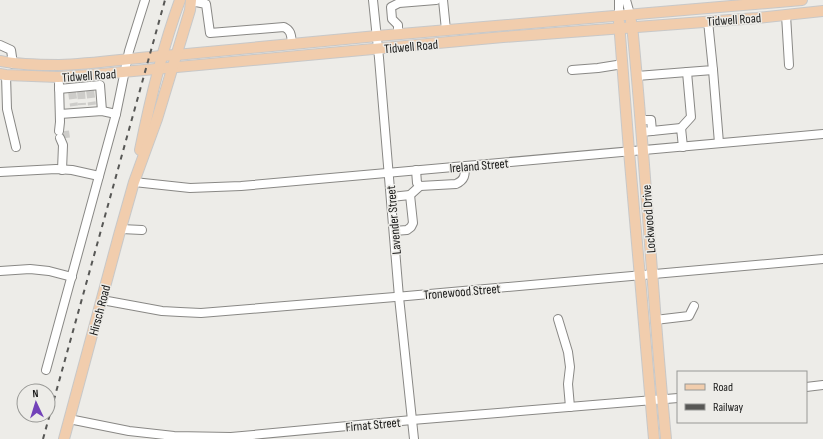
<svg xmlns="http://www.w3.org/2000/svg" width="823" height="439" font-family="'Sofia Sans Condensed',sans-serif">
<style>
.lines{fill:none;stroke-linecap:round;stroke-linejoin:round}
.minor-tunnel{stroke:#cdccc9;stroke-width:8;stroke-dasharray:8 4;stroke-linecap:butt}
.minor-casing{stroke:#898885;stroke-width:10}
.major-casing{stroke:#c8c8c8;stroke-width:12}
.minor{stroke:#fff;stroke-width:8}
.major{stroke:#f1cdad;stroke-width:10}
.rail{stroke:#575755;stroke-width:2;stroke-dasharray:5 5;stroke-linecap:butt}
.labels{text-anchor:middle;stroke-width:3;stroke-linejoin:round;paint-order:stroke}
.street-label{font-size:13px;fill:#191918;stroke:#edece8}
</style>
<rect width="100%" height="100%" fill="#edece8"/>
<g class="lines">
<g class="minor-tunnel">
<polyline points="90,90 92,105"/>
<polyline points="72,91 74,106"/>
<polyline points="81,91 82,105"/>
<polyline points="65,131 66,138"/>
</g>
<defs>
<g id="minor">
<polyline points="373,0 379,58 399,297 414,439"/>
<polyline points="443,0 446,30"/>
<polyline points="626,0 630,14"/>
<path d="M191,1L206,4L210,33L284,27C292,31 291,36 292,44"/>
<polyline points="619,15 619,0"/>
<polyline points="786,15 789,65"/>
<polyline points="398,34 398,25 392,19 391,7 399,3 436,0"/>
<polyline points="0,45 11,50 13,64"/>
<polyline points="572,70 598,68 623,64"/>
<polyline points="713,70 719,143"/>
<polyline points="6,75 7,109 16,147"/>
<polyline points="637,76 687,72"/>
<polyline points="59,84 60,122 59,131"/>
<polyline points="59,89 100,85 102,111"/>
<polyline points="60,114 102,111 116,114"/>
<polyline points="640,120 651,120 652,131 641,132"/>
<polyline points="681,128 691,117 687,72 713,70 708,21"/>
<polyline points="652,131 681,128 683,147"/>
<polyline points="60,138 63,145 62,170"/>
<path d="M416,170L417,183L420,186L456,184C465,180 465,175 465,166"/>
<polyline points="0,172 56,169 72,170 99,176"/>
<polyline points="134,182 190,188 241,186 823,134"/>
<polyline points="391,197 410,195 420,186"/>
<polyline points="121,229 142,230"/>
<polyline points="394,231 407,230 411,227 413,223 410,195"/>
<polyline points="0,271 30,269 49,271 72,277"/>
<polyline points="102,300 162,311 180,312 201,313 407,296 823,259"/>
<polyline points="558,319 568,352 570,367 568,384 570,407"/>
<polyline points="655,320 689,316 694,306"/>
<polyline points="46,370 116,114 129,51 145,0"/>
<polyline points="806,387 823,385"/>
<polyline points="69,419 129,431 174,436 231,437 412,420 678,398"/>
</g>
<g id="major">
<path d="M631,21L633,35C646,170 653,305 666,439"/>
<polyline points="619,22 629,151 654,439"/>
<path d="M0,61C20,65 39,65 59,65C98,64 137,57 176,55L377,36L802,0"/>
<polyline points="0,74 6,75 58,77 90,75 503,37 757,18 823,11"/>
<path d="M140,150C150,100 162,49 180,0"/>
<polyline points="64,439 119,235 134,182 157,119 190,10 191,0"/>
</g>
</defs>
<use href="#minor" class="minor-casing"/>
<use href="#major" class="major-casing"/>
<use href="#minor" class="minor"/>
<use href="#major" class="major"/>
<polyline class="rail" points="43,439 165,0"/>
</g>
<g class="labels">
<g class="street-label">
<text transform="translate(734 19) rotate(-4)" y="5">Tidwell Road</text>
<text transform="translate(411 46) rotate(-5)" y="5">Tidwell Road</text>
<text transform="translate(89 75) rotate(-4)" y="5">Tidwell Road</text>
<text transform="translate(479 165) rotate(-5)" y="5">Ireland Street</text>
<text transform="translate(648 219) rotate(-94)" y="5">Lockwood Drive</text>
<text transform="translate(393 220) rotate(-95)" y="5">Lavender Street</text>
<text transform="translate(462 291) rotate(-5)" y="5">Tronewood Street</text>
<text transform="translate(99 310) rotate(-75)" y="5">Hirsch Road</text>
<text transform="translate(373 424) rotate(-5)" y="5">Firnat Street</text>
</g>
</g>
<rect x="677" y="371" width="130" height="52" fill="#edece8" stroke="#989895"/>
<rect x="685" y="384" width="20" height="6" fill="#f1cdad" stroke="#989895"/>
<text x="713" y="391" font-size="12" fill="#191918">Road</text>
<rect x="685" y="404" width="20" height="6" fill="#575755" stroke="#989895"/>
<text x="713" y="411" font-size="12" fill="#191918">Railway</text>
<g transform="translate(36 403) rotate(356)"><circle r="19" fill="#edece8" stroke="#989895"/>
<path d="M0-3L7 15L0 10L-7 15Z" fill="#7342b9"/>
<text y="-6" font-size="11" font-weight="bold" text-anchor="middle" fill="#191918">N</text>
</g>
</svg>
